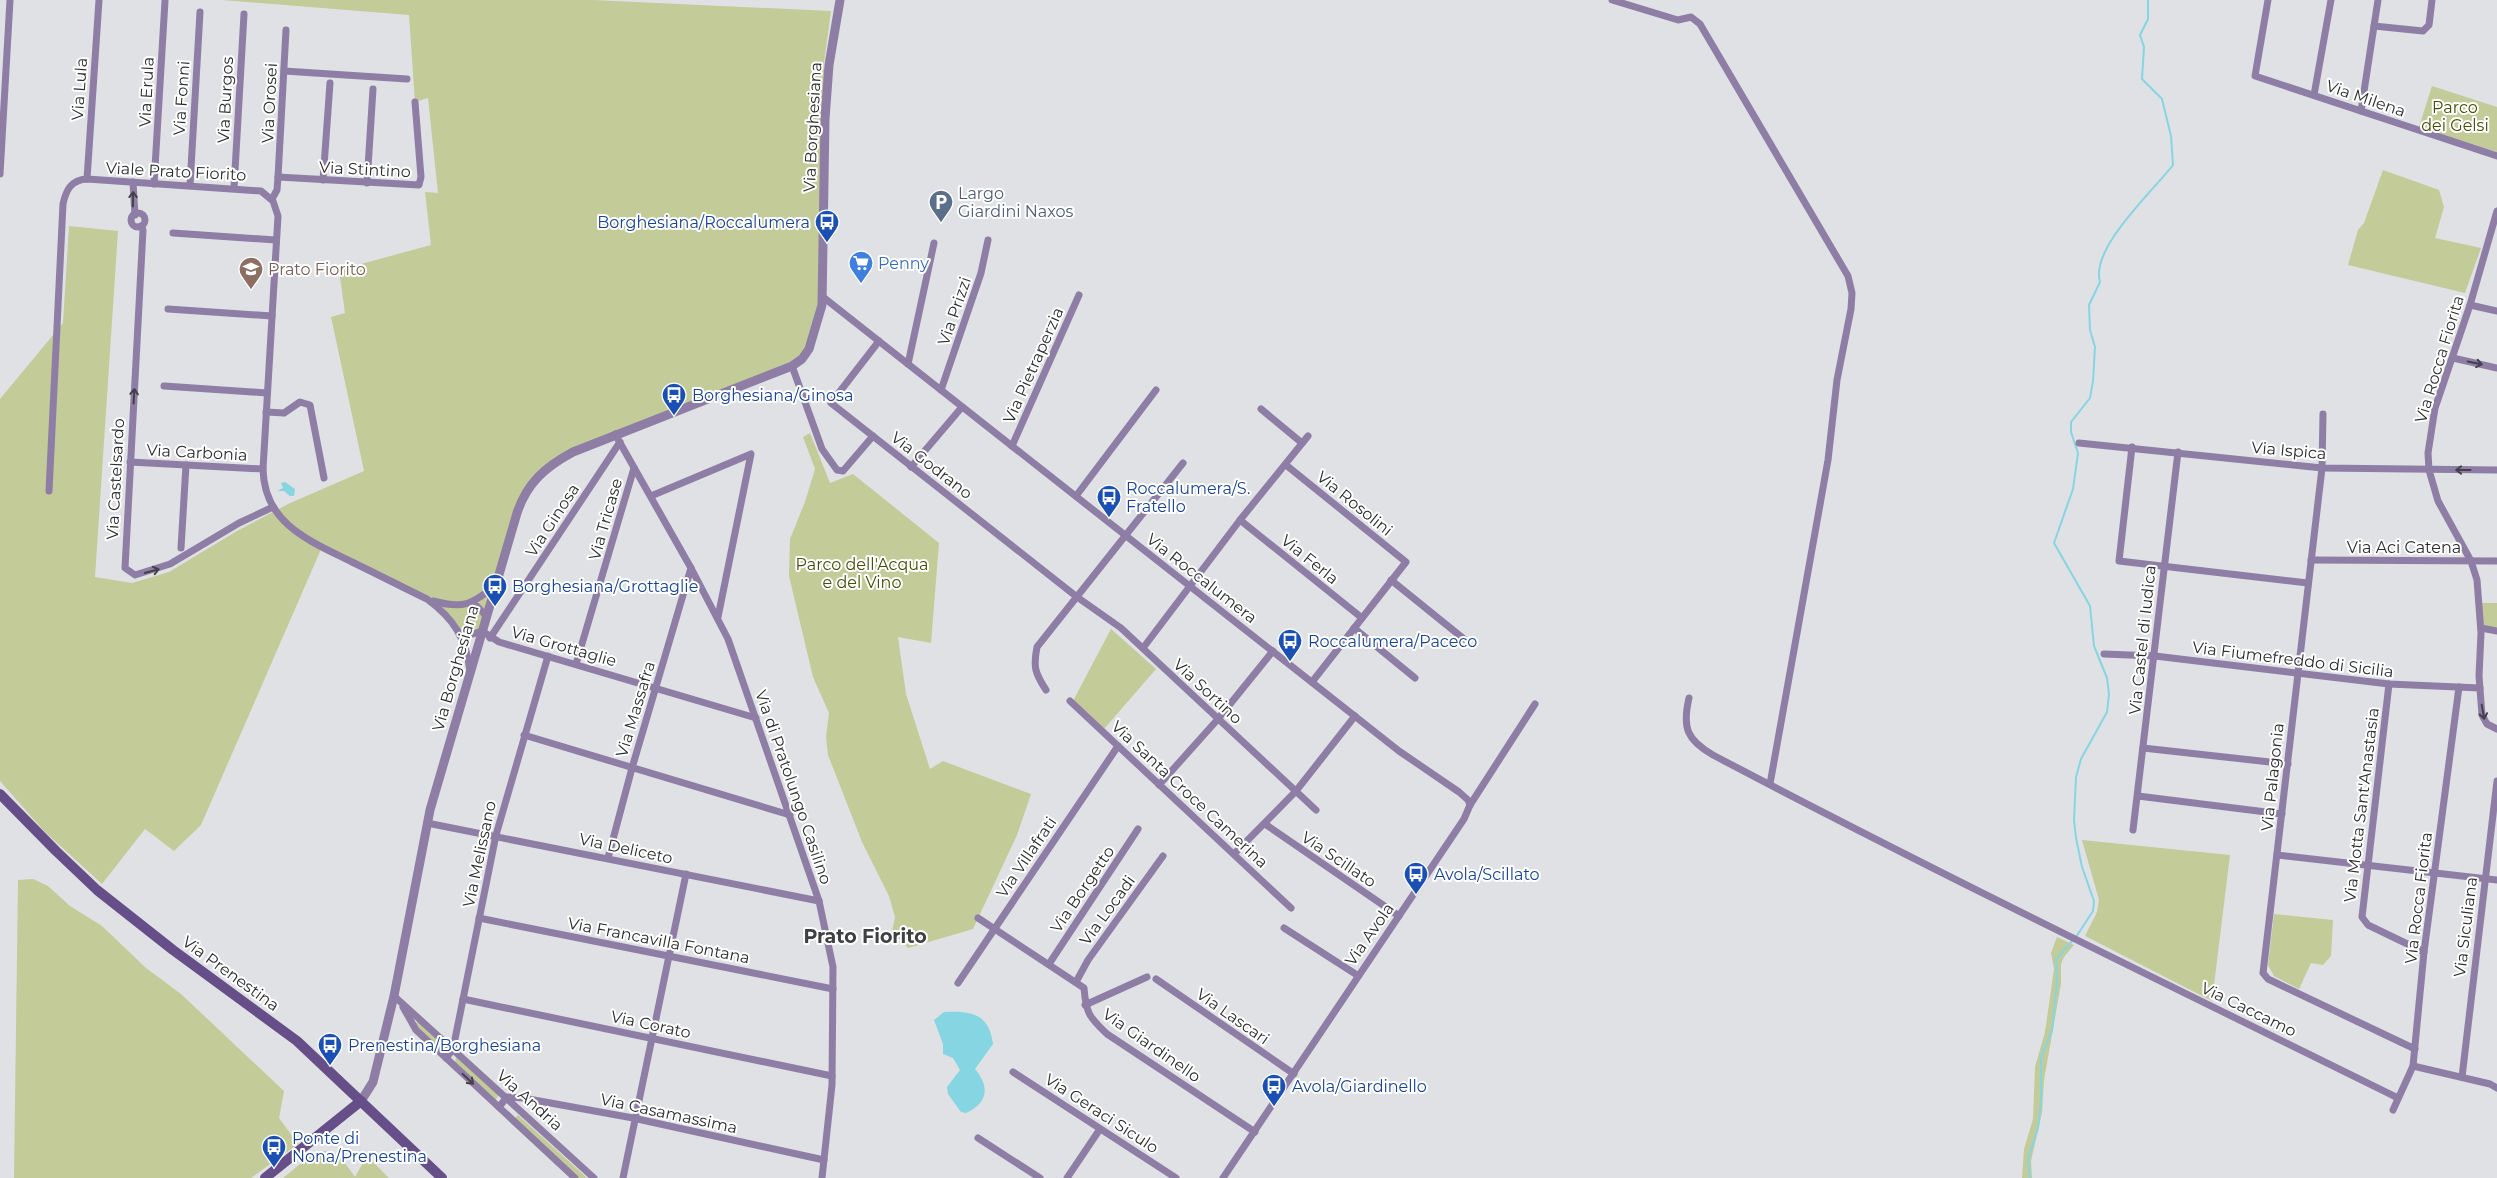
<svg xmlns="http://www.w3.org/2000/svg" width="2497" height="1178" font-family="Montserrat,sans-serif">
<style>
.green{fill:#c3cb99}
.water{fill:#86d5e3}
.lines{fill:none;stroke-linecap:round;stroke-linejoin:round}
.stream{stroke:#86d5e3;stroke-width:2}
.minor{stroke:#8e7ea6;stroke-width:7}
.tertiary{stroke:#8e7ea6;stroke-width:9}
.secondary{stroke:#664e88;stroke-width:10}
.oneway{stroke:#44404b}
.labels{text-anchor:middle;stroke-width:4;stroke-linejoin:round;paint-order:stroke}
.street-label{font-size:16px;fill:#2b2c2d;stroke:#fff}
.park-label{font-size:16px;fill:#474e07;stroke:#fff}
.service-label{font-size:16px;fill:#4e5e75;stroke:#fff;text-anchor:start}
.transit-label{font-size:16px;fill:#164399;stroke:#fff;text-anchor:start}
.shop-label{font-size:16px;fill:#366cbe;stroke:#fff;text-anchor:start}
.education-label{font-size:16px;fill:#785e54;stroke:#fff;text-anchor:start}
.quarter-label{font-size:19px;font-weight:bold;fill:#3e4042;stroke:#fff}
</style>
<rect width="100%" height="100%" fill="#dfe1e4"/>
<g class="green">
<polygon points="222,0 593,0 831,11 824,63 823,299 804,356 578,450 526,491 482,631 459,630 427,599 322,547 201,825 174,851 145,829 102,884 44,831 0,781 0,399 63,323 69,226 118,231 95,577 132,583 169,572 237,531 288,504 364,471 331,317 345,313 339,270 431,245 425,192 438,193 428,98 415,102 409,15"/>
<polygon points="2432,86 2497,107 2497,152 2419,127"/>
<polygon points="2383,170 2439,190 2444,207 2435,238 2481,248 2465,293 2348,265 2358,230 2364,223"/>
<polygon points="810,433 830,483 853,474 939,543 931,643 898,637 906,694 930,769 943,761 1031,794 1017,835 973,929 908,948 892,932 895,917 889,896 862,842 828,755 826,737 829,713 813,677 789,576 790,539 805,502 815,469 803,437"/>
<polygon points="2481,603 2497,603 2497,630 2482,627"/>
<polygon points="1111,629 1156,669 1104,729 1073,701"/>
<polygon points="2082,840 2230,855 2212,1001 2085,936 2097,912 2099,900"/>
<polygon points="33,879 48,886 70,906 102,926 146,968 181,994 284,1091 279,1118 298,1144 251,1178 14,1178 18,880"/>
<polygon points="2274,914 2333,920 2331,956 2323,965 2311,963 2299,989 2274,976 2268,965"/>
<polygon points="2057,937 2074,945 2064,957 2061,964 2061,984 2044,1080 2042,1113 2031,1161 2032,1178 2022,1178 2024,1149 2033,1119 2035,1067 2045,1032 2054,969 2051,953"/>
<polygon points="418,1021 447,1048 443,1052 414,1025"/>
<polygon points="456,1057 499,1095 495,1100 455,1064"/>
<polygon points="518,1115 587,1178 579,1178 514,1119"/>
<path d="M324,1151C340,1154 346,1164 355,1177L367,1156L389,1178H283L310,1156Z"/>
</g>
<g class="water">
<polygon points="285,482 295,489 294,496 290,496 284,491 277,491 283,488 281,483"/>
<path d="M944,1012C971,1011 989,1013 993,1044L975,1069C990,1087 988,1103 966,1113L961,1112L948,1094L947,1087L960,1070L953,1058L943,1054V1044L934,1020Z"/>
</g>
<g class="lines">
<g class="stream">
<path d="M2076,937L2093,911L2094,901L2082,867L2076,838L2074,820L2076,777L2081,759L2107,712L2109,694L2107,678L2094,646L2090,606L2054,543L2073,489L2078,453L2071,432V422L2090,398L2093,381L2095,347L2090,330L2089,305L2100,282C2090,248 2153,191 2173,165L2171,136L2162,99L2142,79L2144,47L2140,35L2148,19V0"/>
<polyline points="2030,1178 2028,1159 2038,1128 2041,1101 2041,1057 2052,1031 2057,982 2056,960 2073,940"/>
</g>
<g class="minor">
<polyline points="1612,0 1678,20 1691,17 1700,24 1848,276 1852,293 1851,309 1837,380 1828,460 1770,784"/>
<polyline points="2268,0 2255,76 2497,156"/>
<polyline points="2374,26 2423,31 2429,25 2432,0"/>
<polyline points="284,71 407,79"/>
<polyline points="2314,95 2331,0"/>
<polyline points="2361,111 2378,0"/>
<polyline points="0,174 10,0"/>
<polyline points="278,177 286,30"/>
<polyline points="87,179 99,0"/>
<polyline points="323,180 330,83"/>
<polyline points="133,182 135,215"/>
<polyline points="367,183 373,89"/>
<polyline points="154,184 165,1"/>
<polyline points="190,185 200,12"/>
<polyline points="234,188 244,14"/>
<polyline points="272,199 277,190 278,177 419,185 421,177 415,102"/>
<polyline points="2497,211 2470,305 2435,408 2428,453 2429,470 2438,501 2471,561 2477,580 2481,633 2479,676 2482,715 2487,724 2497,729"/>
<circle cx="138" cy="220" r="7"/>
<polyline points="141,226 143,230 125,568 135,575 170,564 239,523 273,507"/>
<polyline points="173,233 276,240"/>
<polyline points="823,297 1399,751 1459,792 1468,800 1470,805"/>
<polyline points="2470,305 2497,311"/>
<polyline points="168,309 272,316"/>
<polyline points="879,341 831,403 1077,597 1121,628 1316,810"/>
<polyline points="2453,358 2497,368"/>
<polyline points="908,364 934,243"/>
<polyline points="792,366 822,449 837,470 843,471 873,436"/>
<polyline points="164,386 267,393"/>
<polyline points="941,390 981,273 988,240"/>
<polyline points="1261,409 1302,443"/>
<polyline points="266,412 284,413 300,402 310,405 324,478"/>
<polyline points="2323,414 2322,468 2263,973 2268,979 2415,1049"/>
<polyline points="615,434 691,568 728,639 819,901 833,967 832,1085 822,1178"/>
<polyline points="2079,443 2322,468 2497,470"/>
<polyline points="1012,446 1079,295"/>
<polyline points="2132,447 2119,561 2308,583"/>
<polyline points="130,462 263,469"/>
<polyline points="1286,465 1406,562 1312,682"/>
<polyline points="911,467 962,407"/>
<path d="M49,491L63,204C66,190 71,180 87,179L261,191L273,201L278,216L263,469C264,524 310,541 352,562C377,574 402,587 427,599C454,619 466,638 470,671"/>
<polyline points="651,496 751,454 718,617"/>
<polyline points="1076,496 1156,390"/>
<polyline points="1240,520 1362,618"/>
<polyline points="181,548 186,465"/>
<polyline points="2311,560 2497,561"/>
<polyline points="1391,580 1464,639"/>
<path d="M433,601C463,609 471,605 495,586"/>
<polyline points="470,604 477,606 486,616"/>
<polyline points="1354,628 1415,678"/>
<polyline points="2481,628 2497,631"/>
<polyline points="460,633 473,634 482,631 499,642 756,718"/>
<polyline points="490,638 620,442"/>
<polyline points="1143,648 1240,520 1308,436"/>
<polyline points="2104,654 2155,656 2389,684 2480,688"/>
<polyline points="576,664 634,468"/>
<polyline points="2389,684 2362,917 2368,925 2424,952"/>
<path d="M1046,690C1035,673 1033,667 1037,647L1183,463"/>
<path d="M1689,698C1682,728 1687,740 1713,755C1939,874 2169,985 2398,1098"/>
<polyline points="1070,701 1291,908"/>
<polyline points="524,735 790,815"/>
<polyline points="2143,748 2288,764"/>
<polyline points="1159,785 1218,719 1273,651"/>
<polyline points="2138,796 2282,814"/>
<polyline points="427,823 819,901"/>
<polyline points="1265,824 1399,916"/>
<polyline points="2133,830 2178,452"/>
<polyline points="1234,854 1296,791 1355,716"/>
<polyline points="2277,855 2497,880"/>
<polyline points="608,858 632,768 691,568"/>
<polyline points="479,918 833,989"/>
<path d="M978,918L1084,988C1086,1013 1089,1017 1107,1034L1255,1132"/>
<polyline points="1284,928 1357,975"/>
<polyline points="1049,964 1138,829"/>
<polyline points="1156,979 1294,1074"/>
<polyline points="1076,982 1088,960 1163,856"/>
<polyline points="958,983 1118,746"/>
<polyline points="394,996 594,1178"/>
<polyline points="463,999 832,1076"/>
<polyline points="1085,1005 1147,977"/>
<polyline points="403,1007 416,1030 575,1178"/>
<polyline points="446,1058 453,1049 496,835 548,656"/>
<polyline points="2413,1066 2490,1084 2497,1088"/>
<polyline points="1013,1072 1176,1178"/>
<polyline points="2462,1077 2497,781"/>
<polyline points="499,1107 507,1097 523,1098 633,1118 824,1160"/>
<polyline points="2393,1110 2413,1066 2424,952 2459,687"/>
<polyline points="978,1138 1040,1178"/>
<polyline points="623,1178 686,874"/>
<polyline points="1067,1178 1100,1129"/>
<polyline points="1223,1178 1464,819 1470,805 1535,704"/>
</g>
<path class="tertiary" d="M361,1101L373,1082L394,996L430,810L517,513C527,483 545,467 573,452L792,366L802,359L809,349L822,305L825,119L829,65L840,0"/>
<g class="secondary">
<polyline points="0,794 56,851 97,890 173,950 297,1041 442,1178"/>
<polyline points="265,1178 361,1101"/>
</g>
</g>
<defs><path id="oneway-shaft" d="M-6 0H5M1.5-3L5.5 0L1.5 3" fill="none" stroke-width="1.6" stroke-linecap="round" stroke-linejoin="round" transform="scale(1.25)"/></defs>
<g class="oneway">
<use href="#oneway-shaft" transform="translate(133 199) rotate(-89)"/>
<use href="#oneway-shaft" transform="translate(2475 363) rotate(12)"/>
<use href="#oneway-shaft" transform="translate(134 396) rotate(-87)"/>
<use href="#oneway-shaft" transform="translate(2463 470) rotate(-180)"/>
<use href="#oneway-shaft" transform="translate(152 571) rotate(-15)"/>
<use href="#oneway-shaft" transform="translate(2483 712) rotate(80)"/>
<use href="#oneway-shaft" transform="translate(468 1079) rotate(43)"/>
</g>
<defs>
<symbol id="parking-pin" viewBox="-11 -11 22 30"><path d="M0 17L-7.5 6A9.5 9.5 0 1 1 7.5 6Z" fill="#5c6f8a" stroke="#fff"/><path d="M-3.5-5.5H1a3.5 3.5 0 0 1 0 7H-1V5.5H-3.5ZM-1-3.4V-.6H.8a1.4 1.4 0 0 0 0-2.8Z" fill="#fff"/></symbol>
<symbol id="bus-pin" viewBox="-11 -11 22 30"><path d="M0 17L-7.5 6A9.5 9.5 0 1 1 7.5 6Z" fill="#1a4fb4" stroke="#fff"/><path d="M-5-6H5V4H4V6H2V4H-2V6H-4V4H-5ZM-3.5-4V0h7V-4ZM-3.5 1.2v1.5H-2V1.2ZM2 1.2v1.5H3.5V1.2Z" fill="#fff"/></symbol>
<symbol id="supermarket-pin" viewBox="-11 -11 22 30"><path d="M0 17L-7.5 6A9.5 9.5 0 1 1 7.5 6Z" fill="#3f7fe0" stroke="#fff"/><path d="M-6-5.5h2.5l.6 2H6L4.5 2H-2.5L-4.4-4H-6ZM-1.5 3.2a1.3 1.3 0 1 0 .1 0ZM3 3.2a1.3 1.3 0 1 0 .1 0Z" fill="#fff"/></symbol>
<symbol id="school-pin" viewBox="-11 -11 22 30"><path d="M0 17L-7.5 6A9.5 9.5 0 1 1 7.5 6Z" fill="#8d6e63" stroke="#fff"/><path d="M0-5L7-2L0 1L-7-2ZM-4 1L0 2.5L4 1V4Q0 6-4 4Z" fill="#fff"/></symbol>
</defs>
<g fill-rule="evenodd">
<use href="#parking-pin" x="927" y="188" width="28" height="38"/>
<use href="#bus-pin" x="813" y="208" width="28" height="38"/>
<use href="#supermarket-pin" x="847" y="249" width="28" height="38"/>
<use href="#school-pin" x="237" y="255" width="28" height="38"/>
<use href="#bus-pin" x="660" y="381" width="28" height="38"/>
<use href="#bus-pin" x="1095" y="483" width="28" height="38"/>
<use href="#bus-pin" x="481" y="572" width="28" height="38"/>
<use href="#bus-pin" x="1276" y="627" width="28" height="38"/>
<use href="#bus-pin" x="1402" y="860" width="28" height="38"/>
<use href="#bus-pin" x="316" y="1031" width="28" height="38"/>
<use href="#bus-pin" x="1260" y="1072" width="28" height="38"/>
<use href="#bus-pin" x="260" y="1133" width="28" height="38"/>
</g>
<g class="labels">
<g class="street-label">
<text transform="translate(79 89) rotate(-86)" y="6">Via Lula</text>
<text transform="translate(146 92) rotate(-87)" y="6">Via Erula</text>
<text transform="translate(181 98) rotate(-86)" y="6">Via Fonni</text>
<text transform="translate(2366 98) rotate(19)" y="6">Via Milena</text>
<text transform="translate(225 100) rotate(-87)" y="6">Via Burgos</text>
<text transform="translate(269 103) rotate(-87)" y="6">Via Orosei</text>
<text transform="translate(812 127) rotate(-87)" y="6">Via Borghesiana</text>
<text transform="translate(365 169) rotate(3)" y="6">Via Stintino</text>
<text transform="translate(176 171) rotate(3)" y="6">Viale Prato Fiorito</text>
<text transform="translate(954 311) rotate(-71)" y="6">Via Prizzi</text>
<text transform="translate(2439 359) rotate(-73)" y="6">Via Rocca Fiorita</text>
<text transform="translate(1033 365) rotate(-66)" y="6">Via Pietraperzia</text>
<text transform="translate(2289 450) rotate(5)" y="6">Via Ispica</text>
<text transform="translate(197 452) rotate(3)" y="6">Via Carbonia</text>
<text transform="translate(932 465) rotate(38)" y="6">Via Godrano</text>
<text transform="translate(115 479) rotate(-87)" y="6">Via Castelsardo</text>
<text transform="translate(1355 503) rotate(39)" y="6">Via Rosolini</text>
<text transform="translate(605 519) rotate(-74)" y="6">Via Tricase</text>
<text transform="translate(552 520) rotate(-57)" y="6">Via Ginosa</text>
<text x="2404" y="553">Via Aci Catena</text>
<text transform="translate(1310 559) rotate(39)" y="6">Via Ferla</text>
<text transform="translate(1202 578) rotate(38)" y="6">Via Roccalumera</text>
<text transform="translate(2142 640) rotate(-84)" y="6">Via Castel di Iudica</text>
<text transform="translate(564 646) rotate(16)" y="6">Via Grottaglie</text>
<text transform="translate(2293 659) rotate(7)" y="6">Via Fiumefreddo di Sicilia</text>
<text transform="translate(455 668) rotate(-74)" y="6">Via Borghesiana</text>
<text transform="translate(1208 691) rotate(43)" y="6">Via Sortino</text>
<text transform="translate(635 709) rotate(-73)" y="6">Via Massafra</text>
<text transform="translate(2272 777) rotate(-84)" y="6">Via Palagonia</text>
<text transform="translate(794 787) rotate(71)" y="6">Via di Pratolungo Casilino</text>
<text transform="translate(1190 794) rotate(43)" y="6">Via Santa Croce Camerina</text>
<text transform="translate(2361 805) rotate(-83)" y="6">Via Motta Sant'Anastasia</text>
<text transform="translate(626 848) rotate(12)" y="6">Via Deliceto</text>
<text transform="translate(479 854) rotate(-78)" y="6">Via Melissano</text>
<text transform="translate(1026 857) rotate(-56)" y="6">Via Villafrati</text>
<text transform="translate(1339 859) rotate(34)" y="6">Via Scillato</text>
<text transform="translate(1082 889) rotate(-56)" y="6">Via Borgetto</text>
<text transform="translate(2418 898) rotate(-83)" y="6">Via Rocca Fiorita</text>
<text transform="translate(1107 910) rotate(-54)" y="6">Via Locadi</text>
<text transform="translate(2465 927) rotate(-83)" y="6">Via Siculiana</text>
<text transform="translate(1369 934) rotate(-55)" y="6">Via Avola</text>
<text transform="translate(659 940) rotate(11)" y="6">Via Francavilla Fontana</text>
<text transform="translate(231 973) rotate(36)" y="6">Via Prenestina</text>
<text transform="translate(2249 1009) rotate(26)" y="6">Via Caccamo</text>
<text transform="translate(1233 1016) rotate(35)" y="6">Via Lascari</text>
<text transform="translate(651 1024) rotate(12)" y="6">Via Corato</text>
<text transform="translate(1152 1045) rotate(35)" y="6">Via Giardinello</text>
<text transform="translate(530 1100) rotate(42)" y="6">Via Andria</text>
<text transform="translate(669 1113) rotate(12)" y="6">Via Casamassima</text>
<text transform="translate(1102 1113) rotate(33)" y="6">Via Geraci Siculo</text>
</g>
<g class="park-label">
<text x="2455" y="113">Parco<tspan x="2455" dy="18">dei Gelsi</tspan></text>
<text x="862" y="570">Parco dell'Acqua<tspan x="862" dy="18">e del Vino</tspan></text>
</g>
<g class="service-label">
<text x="958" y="199">Largo<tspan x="958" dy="18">Giardini Naxos</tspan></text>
</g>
<g class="transit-label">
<text x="810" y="228" text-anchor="end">Borghesiana/Roccalumera</text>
<text x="692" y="401">Borghesiana/Ginosa</text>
<text x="1126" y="494">Roccalumera/S.<tspan x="1126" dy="18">Fratello</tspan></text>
<text x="512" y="592">Borghesiana/Grottaglie</text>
<text x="1308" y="647">Roccalumera/Paceco</text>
<text x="1434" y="880">Avola/Scillato</text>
<text x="348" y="1051">Prenestina/Borghesiana</text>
<text x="1292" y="1092">Avola/Giardinello</text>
<text x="292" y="1144">Ponte di<tspan x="292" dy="18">Nona/Prenestina</tspan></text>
</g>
<g class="shop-label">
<text x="878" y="269">Penny</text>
</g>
<g class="education-label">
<text x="268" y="275">Prato Fiorito</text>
</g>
<g class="quarter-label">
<text x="865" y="943">Prato Fiorito</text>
</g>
</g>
</svg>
